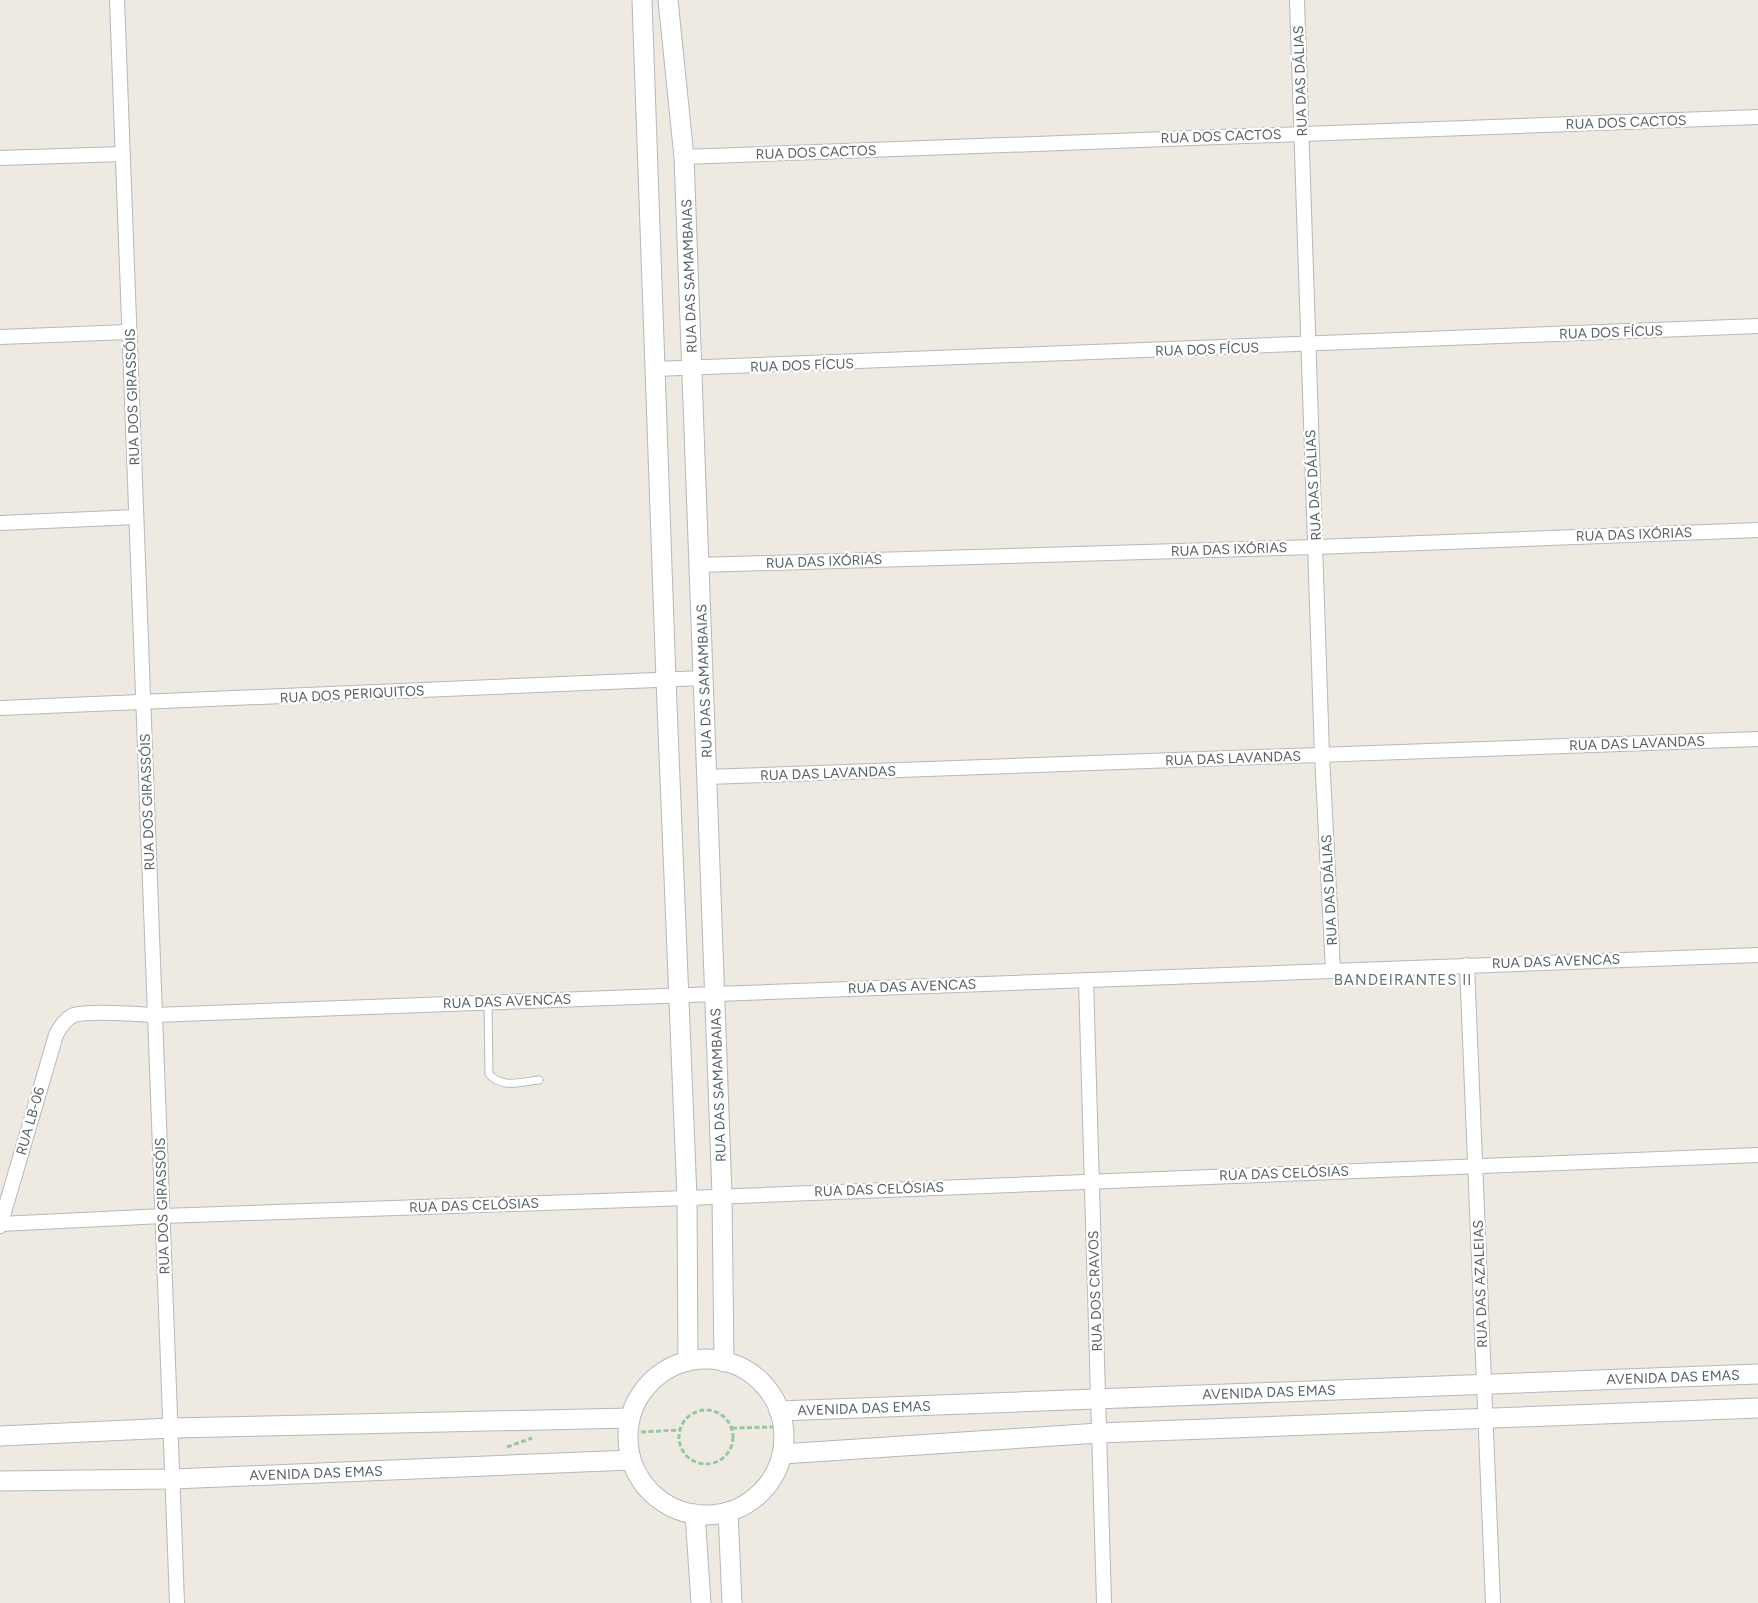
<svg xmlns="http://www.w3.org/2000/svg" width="1758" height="1603" font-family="Figtree,sans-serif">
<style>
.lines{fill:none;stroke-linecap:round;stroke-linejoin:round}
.lane-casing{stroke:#b5b8bd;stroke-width:9}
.street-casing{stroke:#b5b8bd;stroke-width:16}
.secondary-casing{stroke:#b4b8bd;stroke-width:21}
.path{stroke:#96c7a2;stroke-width:3;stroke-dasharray:5 2.5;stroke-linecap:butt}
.lane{stroke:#fff;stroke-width:7}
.street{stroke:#fff;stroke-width:14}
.secondary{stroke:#fff;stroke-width:19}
.labels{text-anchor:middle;stroke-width:4.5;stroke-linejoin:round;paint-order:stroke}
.street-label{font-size:14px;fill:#5a5f63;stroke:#fff}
.neighbourhood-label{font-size:15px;letter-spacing:1px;fill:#6b7175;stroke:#fff}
</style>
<rect width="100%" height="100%" fill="#eeeae2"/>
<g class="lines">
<defs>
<path id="lane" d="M488,1002L489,1074C503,1089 520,1082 539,1080"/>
<g id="street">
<polyline points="117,0 177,1603"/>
<polyline points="1297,0 1322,755 1333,970"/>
<polyline points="684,157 1758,117"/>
<polyline points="0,158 123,154"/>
<polyline points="0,337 129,332"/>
<polyline points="655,369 1758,326"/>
<polyline points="0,523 136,517"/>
<polyline points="699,565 1316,547 1758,530"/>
<polyline points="0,708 703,678"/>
<polyline points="707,777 1758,739"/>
<polyline points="1467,965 1493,1603"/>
<polyline points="1086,980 1104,1603"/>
<polyline points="0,1224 163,1216 687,1198 1758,1155"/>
<path d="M0,1226L56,1035C60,1027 65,1019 74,1015C90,1010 136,1014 154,1015L1758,955"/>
</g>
<g id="secondary">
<polyline points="642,0 666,680 687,1198 688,1361"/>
<polyline points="668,0 684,157 722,1195 724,1362"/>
<circle cx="706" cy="1437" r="78"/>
<polyline points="779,1411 1758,1374"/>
<polyline points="0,1436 171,1428 630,1418"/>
<polyline points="782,1454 1099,1433 1758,1408"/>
<polyline points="0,1481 173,1479 631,1460"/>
<polyline points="728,1512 732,1603"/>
<polyline points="695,1514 701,1603"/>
</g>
</defs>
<use href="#lane" class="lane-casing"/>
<use href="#street" class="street-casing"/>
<use href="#secondary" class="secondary-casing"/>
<g class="path">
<circle cx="706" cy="1437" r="27"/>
<polyline points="732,1428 774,1427"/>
<polyline points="641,1432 680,1430"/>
<polyline points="507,1447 532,1438"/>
</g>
<use href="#lane" class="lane"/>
<use href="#street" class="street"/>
<use href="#secondary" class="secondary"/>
</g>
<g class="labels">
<g class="street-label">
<text transform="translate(1300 81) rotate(-92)" y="5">RUA DAS DÁLIAS</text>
<text transform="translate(1626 122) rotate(-2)" y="5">RUA DOS CACTOS</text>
<text transform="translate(1221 136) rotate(-2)" y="5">RUA DOS CACTOS</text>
<text transform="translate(816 152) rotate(-2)" y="5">RUA DOS CACTOS</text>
<text transform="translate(689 276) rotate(-92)" y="5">RUA DAS SAMAMBAIAS</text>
<text transform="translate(1611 332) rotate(-2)" y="5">RUA DOS FÍCUS</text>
<text transform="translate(1207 349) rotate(-2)" y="5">RUA DOS FÍCUS</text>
<text transform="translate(802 365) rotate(-2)" y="5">RUA DOS FÍCUS</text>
<text transform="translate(132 397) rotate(-92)" y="5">RUA DOS GIRASSÓIS</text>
<text transform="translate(1313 485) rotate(-93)" y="5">RUA DAS DÁLIAS</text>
<text transform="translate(1634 534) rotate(-2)" y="5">RUA DAS IXÓRIAS</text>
<text transform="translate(1229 549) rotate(-2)" y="5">RUA DAS IXÓRIAS</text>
<text transform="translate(824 561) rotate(-2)" y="5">RUA DAS IXÓRIAS</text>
<text transform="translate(704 681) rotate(-92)" y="5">RUA DAS SAMAMBAIAS</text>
<text transform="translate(352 694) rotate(-3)" y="5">RUA DOS PERIQUITOS</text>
<text transform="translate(1637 743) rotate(-2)" y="5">RUA DAS LAVANDAS</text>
<text transform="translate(1233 758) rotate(-2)" y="5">RUA DAS LAVANDAS</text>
<text transform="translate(828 773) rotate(-2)" y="5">RUA DAS LAVANDAS</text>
<text transform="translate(147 802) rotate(-92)" y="5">RUA DOS GIRASSÓIS</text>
<text transform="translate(1329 890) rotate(-93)" y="5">RUA DAS DÁLIAS</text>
<text transform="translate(1556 961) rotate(-2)" y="5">RUA DAS AVENCAS</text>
<text transform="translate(912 986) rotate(-2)" y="5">RUA DAS AVENCAS</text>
<text transform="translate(507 1001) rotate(-2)" y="5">RUA DAS AVENCAS</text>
<text transform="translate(718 1085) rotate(-92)" y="5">RUA DAS SAMAMBAIAS</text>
<text transform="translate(30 1121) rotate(-74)" y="5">RUA LB-06</text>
<text transform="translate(1284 1173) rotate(-2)" y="5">RUA DAS CELÓSIAS</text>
<text transform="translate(879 1189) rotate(-2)" y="5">RUA DAS CELÓSIAS</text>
<text transform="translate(474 1205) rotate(-2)" y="5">RUA DAS CELÓSIAS</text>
<text transform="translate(162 1206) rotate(-92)" y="5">RUA DOS GIRASSÓIS</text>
<text transform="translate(1480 1284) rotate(-92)" y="5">RUA DAS AZALEIAS</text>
<text transform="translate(1095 1291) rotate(-92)" y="5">RUA DOS CRAVOS</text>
<text transform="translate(1673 1377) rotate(-2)" y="5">AVENIDA DAS EMAS</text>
<text transform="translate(1269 1392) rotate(-2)" y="5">AVENIDA DAS EMAS</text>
<text transform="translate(864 1408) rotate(-2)" y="5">AVENIDA DAS EMAS</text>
<text transform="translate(316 1473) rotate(-2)" y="5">AVENIDA DAS EMAS</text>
</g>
<g class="neighbourhood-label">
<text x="1403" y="985">BANDEIRANTES II</text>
</g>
</g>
</svg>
